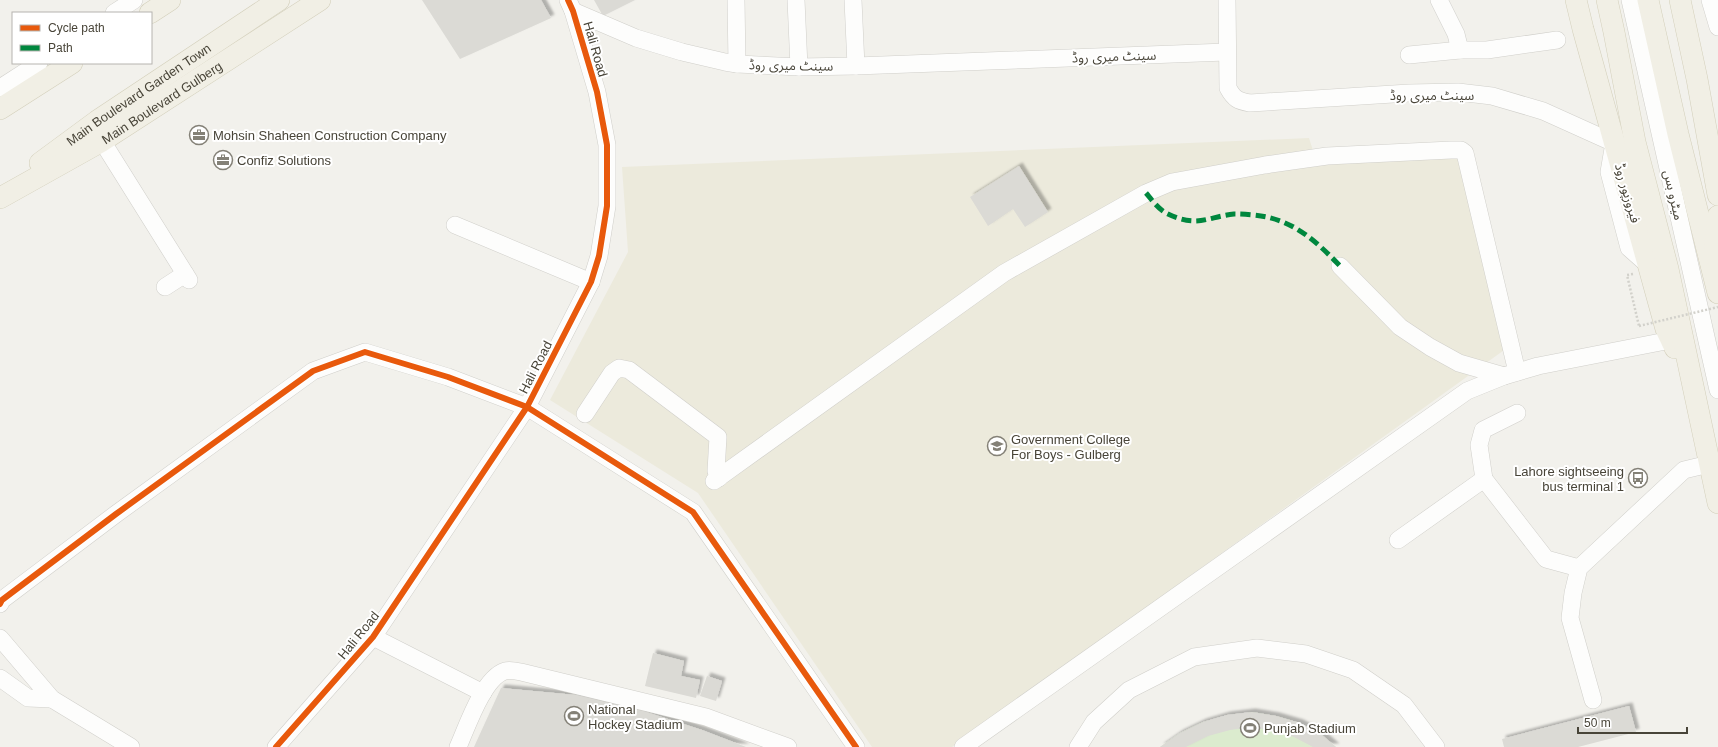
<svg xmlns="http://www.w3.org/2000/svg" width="1718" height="747" font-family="Helvetica,'Noto Sans Arabic',sans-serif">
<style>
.education{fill:#eceadc}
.green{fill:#dbebce}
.building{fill:#dbdad5;filter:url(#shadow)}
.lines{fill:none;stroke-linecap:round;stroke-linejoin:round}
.minor-casing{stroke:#d0cfca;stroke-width:18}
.major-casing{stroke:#d3cfba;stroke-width:22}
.path{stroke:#d2d1cb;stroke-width:2.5;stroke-dasharray:2 2;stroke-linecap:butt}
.minor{stroke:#fdfdfc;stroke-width:17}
.major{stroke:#f1efe5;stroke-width:21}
.path-bridge{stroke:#d2d1cb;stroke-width:2.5;stroke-dasharray:2 2;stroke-linecap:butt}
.quiet{stroke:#00873e;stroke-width:5;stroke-dasharray:10 5;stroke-linecap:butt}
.cycleway-casing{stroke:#fff;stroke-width:8}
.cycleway{stroke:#e8590c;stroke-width:6}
.labels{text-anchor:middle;stroke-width:4;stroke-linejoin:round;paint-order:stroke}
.street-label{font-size:13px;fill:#484438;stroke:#fff}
.poi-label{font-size:13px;fill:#484438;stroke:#fff;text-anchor:start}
</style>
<defs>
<filter id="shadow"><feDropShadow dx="3.5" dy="-3.5" stdDeviation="1" flood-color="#0004"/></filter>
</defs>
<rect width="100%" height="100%" fill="#f2f1ec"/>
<polygon class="education" points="1309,138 1317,163 1462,156 1507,348 952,747 872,747 698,493 550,400 628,252 622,167"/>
<path class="green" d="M1252,712C1288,718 1308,723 1336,747H1160L1180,733L1203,722Z"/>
<g class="building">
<polygon points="422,0 541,0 551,18 460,59"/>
<polygon points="594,0 635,0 603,16"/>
<polygon points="1019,166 1048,212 1025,227 1013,209 988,226 970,197"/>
<polygon points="653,653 684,661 681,676 700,680 696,698 645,686"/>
<polygon points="707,676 722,681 716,701 700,696"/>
<polygon points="501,688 576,695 643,711 702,730 746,747 474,747"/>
<polygon points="1629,706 1636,732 1578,747 1504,747 1502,739"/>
<polygon points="1252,712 1276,716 1300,723 1322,735 1336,747 1313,747 1294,737 1273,731 1252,727 1230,730 1208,736 1186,747 1160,747 1180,733 1203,722 1227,715"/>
</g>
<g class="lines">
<defs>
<g id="minor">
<polyline points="736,0 737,64"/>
<polyline points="796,0 799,67"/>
<polyline points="853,0 856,66"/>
<path d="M1227,0L1228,88C1234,99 1238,101 1250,103L1409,93L1458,92L1492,96L1543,111L1614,143L1609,172L1629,248L1647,264"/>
<polyline points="1439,0 1456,34 1460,50 1487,50 1557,40"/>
<polyline points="1630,0 1718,390"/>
<polyline points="1710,0 1718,27"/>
<polyline points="573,11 636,38 682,52 725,62 737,64 799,67 856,66 1226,52"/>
<polyline points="114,13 134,0"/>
<polyline points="1409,55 1460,50"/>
<polyline points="0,88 39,63"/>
<polyline points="102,141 189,280"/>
<polyline points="455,225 591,282"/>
<polyline points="1340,266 1400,327 1430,347 1459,363 1504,376"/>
<polyline points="165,287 185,274"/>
<polyline points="1517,413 1483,430 1479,445 1484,479 1546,559 1579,568"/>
<polyline points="585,414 612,373 619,368 629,370 718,437 716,471 719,478"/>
<polyline points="714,481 1004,273 1146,193 1172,182 1265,165 1327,156 1451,150 1461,150 1465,153 1517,372"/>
<polyline points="1398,540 1484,479"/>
<polyline points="0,604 2,600 116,514 313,371 365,352 448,377 527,407 693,512 856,747"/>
<polyline points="373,637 483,693"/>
<polyline points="0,638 52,699 131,747"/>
<polyline points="0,678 28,698 52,699"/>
<polyline points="1593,700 1570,618 1573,593 1579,568 1684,470 1709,464"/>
<polyline points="276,747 373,637 527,407 591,282 599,256 607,206 607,145 597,92 573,11 568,0"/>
<path d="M458,747C467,727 483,678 505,671C509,670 516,671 521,672L706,717L788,747"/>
<polyline points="963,747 1467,391 1504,376 1538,366 1671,340"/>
<polyline points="1078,747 1094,722 1129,690 1194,657 1257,648 1306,654 1353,670 1404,705 1436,747"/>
</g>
<g id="major">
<polyline points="1576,0 1583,29 1666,329 1675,348"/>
<polyline points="1607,0 1614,32 1635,142 1668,269 1718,503"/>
<polyline points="1648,0 1678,134 1718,293"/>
<polyline points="1680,0 1697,79 1718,195"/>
<polyline points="150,13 170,0"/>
<polyline points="0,109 72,63"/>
<path id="s1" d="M40,163L97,121L279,0"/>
<path id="s2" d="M0,198L102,141L320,0"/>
<polyline points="1714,255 1718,216"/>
</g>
</defs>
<use href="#minor" class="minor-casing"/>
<use href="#major" class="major-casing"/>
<polyline class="path" points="1633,274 1627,275 1639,326"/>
<use href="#minor" class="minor"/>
<use href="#major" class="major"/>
<polyline class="path-bridge" points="1639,326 1718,307"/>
<path class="quiet" d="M1146,193C1152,200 1159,210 1168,214C1197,228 1207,217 1234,214C1244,214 1257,215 1267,217C1298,224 1319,244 1340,266"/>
<defs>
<g id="cycleway">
<polyline points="0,604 2,600 116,514 313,371 365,352 448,377 527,407 693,512 856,747"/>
<polyline points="276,747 373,637 527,407 591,282 599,256 607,206 607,145 597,92 573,11 568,0"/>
</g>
</defs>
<use href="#cycleway" class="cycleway-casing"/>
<use href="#cycleway" class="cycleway"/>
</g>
<defs>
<symbol id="office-ring" viewBox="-11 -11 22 22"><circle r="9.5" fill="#fff" stroke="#848177" stroke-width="1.5"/><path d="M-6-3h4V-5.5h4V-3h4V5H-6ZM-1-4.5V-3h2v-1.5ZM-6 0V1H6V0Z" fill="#848177"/></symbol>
<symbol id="university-ring" viewBox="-11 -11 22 22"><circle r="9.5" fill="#fff" stroke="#848177" stroke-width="1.5"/><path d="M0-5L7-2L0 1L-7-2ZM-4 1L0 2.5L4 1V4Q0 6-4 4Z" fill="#848177"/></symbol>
<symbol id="bus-ring" viewBox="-11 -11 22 22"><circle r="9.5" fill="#fff" stroke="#848177" stroke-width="1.5"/><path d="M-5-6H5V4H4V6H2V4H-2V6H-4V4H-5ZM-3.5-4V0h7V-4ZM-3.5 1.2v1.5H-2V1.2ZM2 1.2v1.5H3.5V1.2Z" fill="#848177"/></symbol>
<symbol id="stadium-ring" viewBox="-11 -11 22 22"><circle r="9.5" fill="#fff" stroke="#848177" stroke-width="1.5"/><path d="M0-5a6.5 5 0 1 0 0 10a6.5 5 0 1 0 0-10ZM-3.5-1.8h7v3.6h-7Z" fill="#848177"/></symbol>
</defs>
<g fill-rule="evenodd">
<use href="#office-ring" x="188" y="124" width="22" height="22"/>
<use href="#office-ring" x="212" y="149" width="22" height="22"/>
<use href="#university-ring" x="986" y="435" width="22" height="22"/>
<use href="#bus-ring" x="1627" y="467" width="22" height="22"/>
<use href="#stadium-ring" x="563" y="705" width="22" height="22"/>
<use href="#stadium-ring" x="1239" y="717" width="22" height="22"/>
</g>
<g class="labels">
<g class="street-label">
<text transform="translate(596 49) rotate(74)" y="5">Hali Road</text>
<text transform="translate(1114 56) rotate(-2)" y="5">سینٹ میری روڈ</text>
<text transform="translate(791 65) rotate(1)" y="5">سینٹ میری روڈ</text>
<text dy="5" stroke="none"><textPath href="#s1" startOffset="120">Main Boulevard Garden Town</textPath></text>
<text x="1432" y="100">سینٹ میری روڈ</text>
<text dy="5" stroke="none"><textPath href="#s2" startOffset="188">Main Boulevard Gulberg</textPath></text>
<text transform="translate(1628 193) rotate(74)" y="5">فیروزپور روڈ</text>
<text transform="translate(1674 195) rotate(77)" y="5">میٹرو بس</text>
<text transform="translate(535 367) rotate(-63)" y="5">Hali Road</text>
<text transform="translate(358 635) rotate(-51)" y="5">Hali Road</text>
</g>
<g class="poi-label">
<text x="213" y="140">Mohsin Shaheen Construction Company</text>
<text x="237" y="165">Confiz Solutions</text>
<text x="1011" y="444">Government College<tspan x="1011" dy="15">For Boys - Gulberg</tspan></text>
<text x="1624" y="476" text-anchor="end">Lahore sightseeing<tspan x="1624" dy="15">bus terminal 1</tspan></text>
<text x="588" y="714">National<tspan x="588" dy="15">Hockey Stadium</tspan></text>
<text x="1264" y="733">Punjab Stadium</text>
</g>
</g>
<rect x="12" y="12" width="140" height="52" fill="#ffffff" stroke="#b6b4af"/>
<rect x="20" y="25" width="20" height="6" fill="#e8590c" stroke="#b6b4af"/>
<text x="48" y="32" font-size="12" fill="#484438">Cycle path</text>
<rect x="20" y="45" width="20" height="6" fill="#00873e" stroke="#b6b4af"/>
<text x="48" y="52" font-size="12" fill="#484438">Path</text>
<path d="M1578 727v6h109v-6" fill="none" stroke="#484438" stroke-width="2"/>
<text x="1584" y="727" font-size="12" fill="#484438" stroke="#ffffff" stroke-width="3" paint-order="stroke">50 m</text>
</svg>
